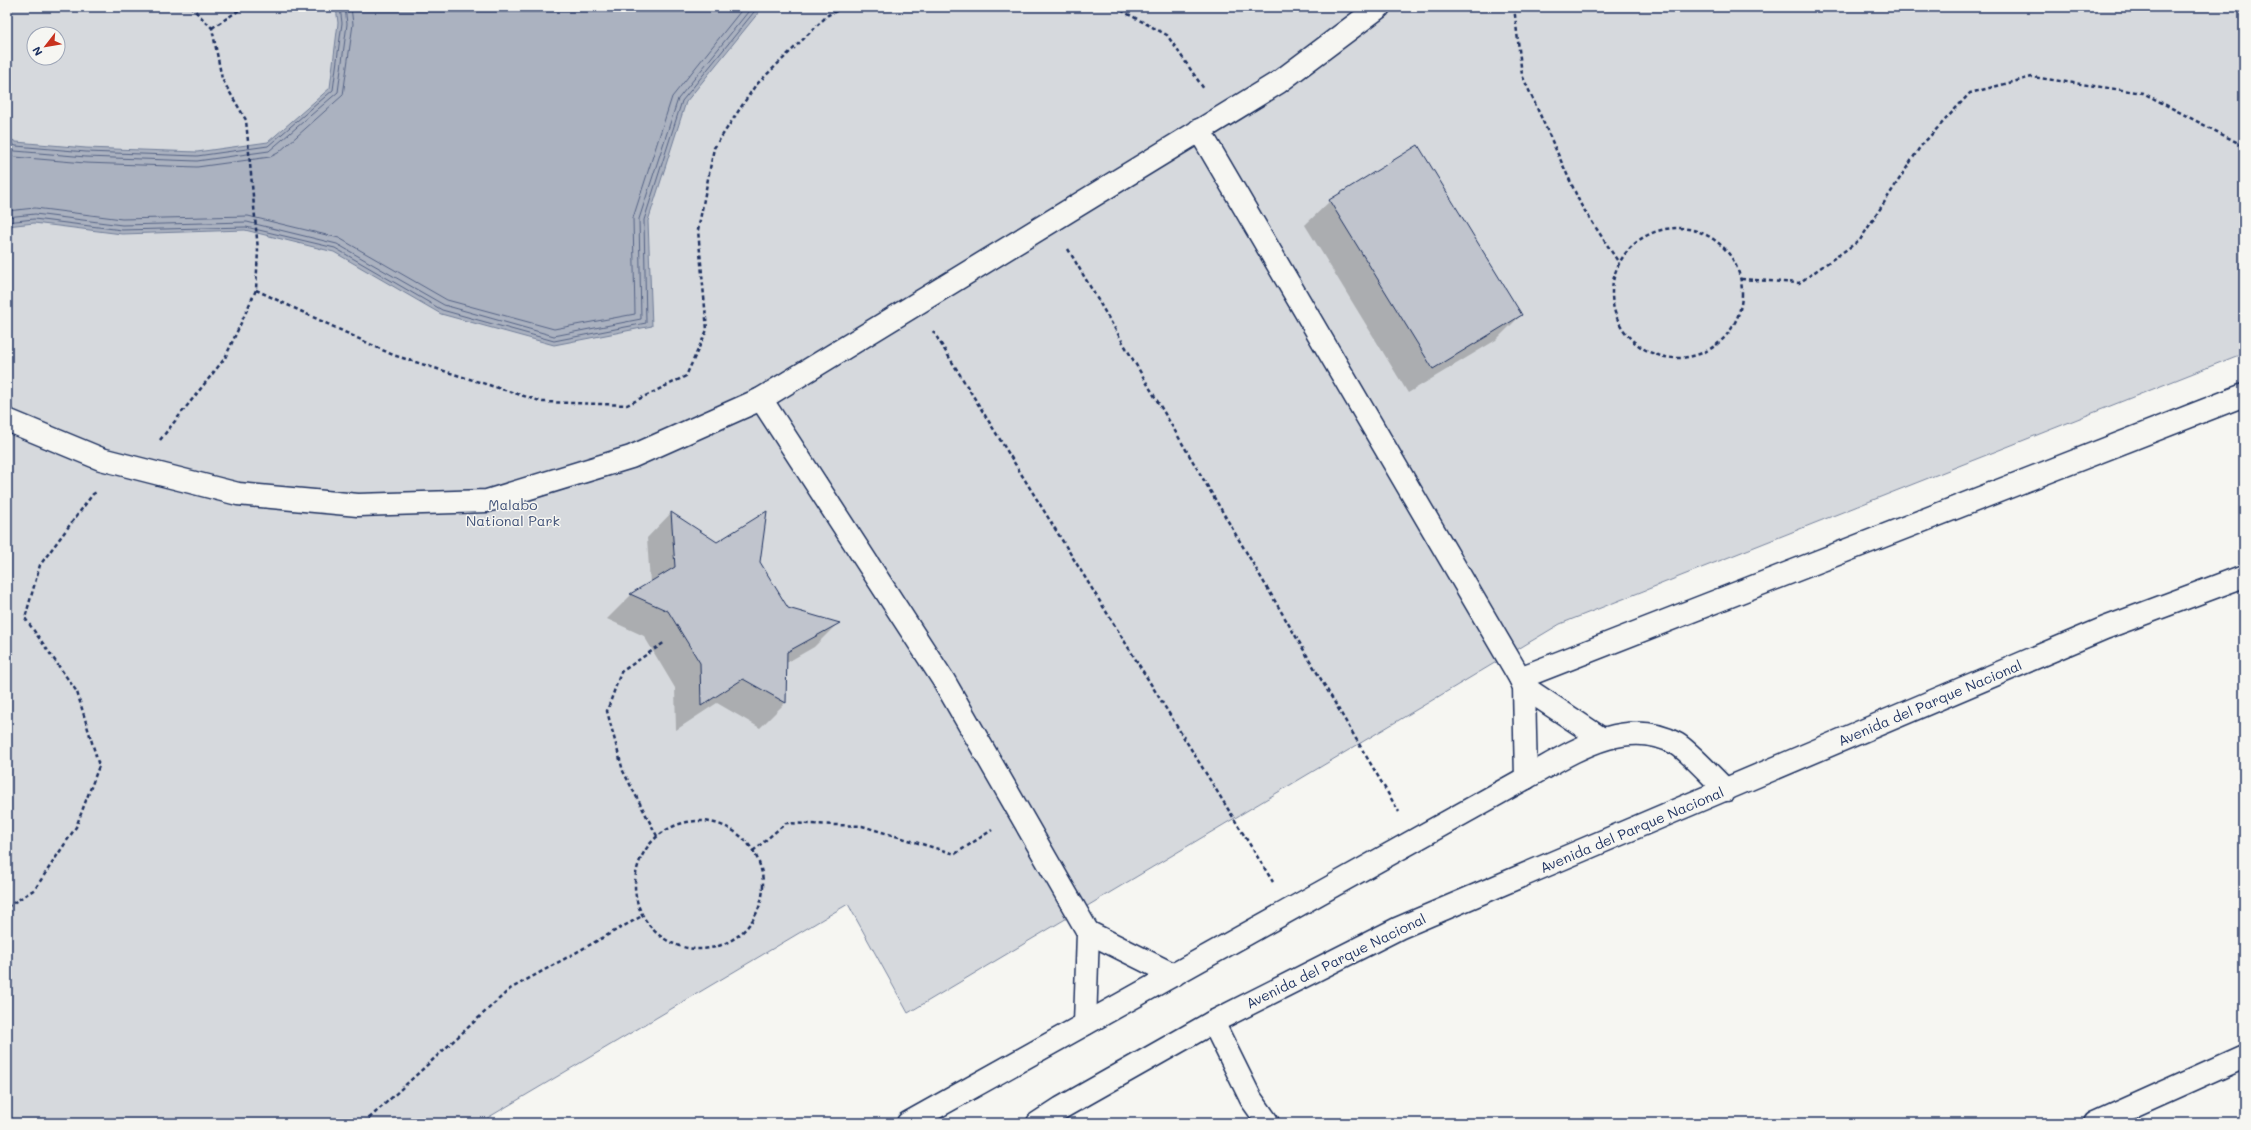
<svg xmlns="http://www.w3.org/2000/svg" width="2251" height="1130" font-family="Mali,sans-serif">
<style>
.green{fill:#d6d9dd;stroke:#78849e;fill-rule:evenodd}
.water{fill:#abb2c0;stroke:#717e99}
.shadow{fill:#0003}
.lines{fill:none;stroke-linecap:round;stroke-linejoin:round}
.shore{stroke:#556385;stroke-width:1}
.building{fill:#c0c4cd;stroke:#1b2f5e}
.minor-casing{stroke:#1b2f5e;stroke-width:25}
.path{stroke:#1b2f5e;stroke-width:2.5;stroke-dasharray:4 3;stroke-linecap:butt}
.minor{stroke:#f6f6f2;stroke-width:22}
.labels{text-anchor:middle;stroke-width:3;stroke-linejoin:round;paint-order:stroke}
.park-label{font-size:14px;fill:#405177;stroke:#f6f6f2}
.street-label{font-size:14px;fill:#1b2f5e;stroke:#f6f6f2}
</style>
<rect width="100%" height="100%" fill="#f6f6f2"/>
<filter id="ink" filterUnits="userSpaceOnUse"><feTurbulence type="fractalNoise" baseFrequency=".025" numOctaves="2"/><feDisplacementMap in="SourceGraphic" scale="8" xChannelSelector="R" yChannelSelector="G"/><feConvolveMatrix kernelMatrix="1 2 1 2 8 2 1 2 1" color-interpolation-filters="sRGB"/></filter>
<g filter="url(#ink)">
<path class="green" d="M7,7H2244V353L1560,624L908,1013L848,904L479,1123H7ZM34,34H58V58H34Z"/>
<polygon class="water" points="336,7 763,7 686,102 648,221 652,326 554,345 441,314 334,252 245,230 122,234 34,223 7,226 7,137 16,142 86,148 197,152 268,142 330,88 338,23"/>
<g class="shadow">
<polygon points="1330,201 1521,315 1496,340 1408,393 1305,225"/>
<polygon points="671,513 717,543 759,562 787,609 838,623 814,647 786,663 785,703 760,728 717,703 676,730 675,688 644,636 607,619 631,595 650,583 647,538"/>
</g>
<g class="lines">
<g class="shore">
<polyline points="7,142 16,146 86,152 197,156 268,146 333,90 342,23 340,7"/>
<polyline points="7,147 15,151 86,157 197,161 269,151 338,92 347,24 345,7"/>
<polyline points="7,154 15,157 85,163 197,167 270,157 278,153 343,95 353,24 351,7"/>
<polyline points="7,211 35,208 122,219 248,216 339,238 447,300 554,329 635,314 633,218 672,97 744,7"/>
<polyline points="7,217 35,214 122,225 247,222 337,244 444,305 554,336 641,319 639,219 678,99 752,7"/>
<polyline points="7,222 34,219 122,230 246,227 335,248 442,310 554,341 646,323 644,220 682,101 758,7"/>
</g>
</g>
<g class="building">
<polygon points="1418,145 1522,315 1433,369 1329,200"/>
<polygon points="767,511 760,562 788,608 840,623 787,652 786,703 743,679 701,706 700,663 668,611 630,594 675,567 671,512 717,542"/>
</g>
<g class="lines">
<defs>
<g id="minor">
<polyline points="1199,130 1520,678 1524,687 1526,778"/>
<polyline points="761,399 944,681 1088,932 1085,1024"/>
<polyline points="7,420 101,459 238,494 358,505 487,501 631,457 761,399 1279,82 1379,7"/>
<polyline points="1520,678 2244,395"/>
<polyline points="1524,687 1602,739"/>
<polyline points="1088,932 1174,975"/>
<polyline points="1213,1022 1251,1099 1268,1123"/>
<path d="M908,1123L1526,778C1571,753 1625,715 1677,744C1689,751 1714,779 1726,790"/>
<polyline points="1038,1123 1061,1108 1213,1022 1399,928 2105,628 2244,576"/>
<polyline points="2095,1123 2244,1056"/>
</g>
</defs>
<use href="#minor" class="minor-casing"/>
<g class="path">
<polyline points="1115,7 1167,35 1204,89"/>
<polyline points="1514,7 1522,75 1581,205 1619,263"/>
<polyline points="212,28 244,7"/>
<circle cx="1677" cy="293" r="65"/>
<polyline points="1068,249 1399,812"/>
<polyline points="1741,279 1799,283 1860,240 1920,147 1970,93 2032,77 2143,93 2244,146"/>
<polyline points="256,290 393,355 543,402 627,405 686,376 707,330 698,230 714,148 755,86 828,15 845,7"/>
<polyline points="933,331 1273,882"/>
<polyline points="160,440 225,358 256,290 258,250 246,120 222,79 212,28 191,7"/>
<circle cx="699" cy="885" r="64"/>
<polyline points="657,836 623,771 607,711 621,672 665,642"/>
<polyline points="753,851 786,823 862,826 955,854 992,830"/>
<polyline points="7,907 35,889 76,827 99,766 77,692 25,618 40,565 93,494 97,492"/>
<polyline points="364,1123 510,989 642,916"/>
</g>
<use href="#minor" class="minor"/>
</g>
</g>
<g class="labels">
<g class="park-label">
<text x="513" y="510">Malabo<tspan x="513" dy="16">National Park</tspan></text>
</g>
<g class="street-label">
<text transform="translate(1930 703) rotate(-23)" y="5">Avenida del Parque Nacional</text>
<text transform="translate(1632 830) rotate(-23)" y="5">Avenida del Parque Nacional</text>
<text transform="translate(1336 961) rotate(-26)" y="5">Avenida del Parque Nacional</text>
</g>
</g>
<rect width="2251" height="1130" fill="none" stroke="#f6f6f2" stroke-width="24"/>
<rect x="12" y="12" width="2227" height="1106" fill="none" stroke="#1b2f5e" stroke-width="1.5" filter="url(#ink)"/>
<g transform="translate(46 46) rotate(239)"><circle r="19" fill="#f6f6f2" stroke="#9ea6b7"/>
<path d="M0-3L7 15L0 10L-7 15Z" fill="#c8321e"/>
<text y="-6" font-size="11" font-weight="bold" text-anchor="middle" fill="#1b2f5e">N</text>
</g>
</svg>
